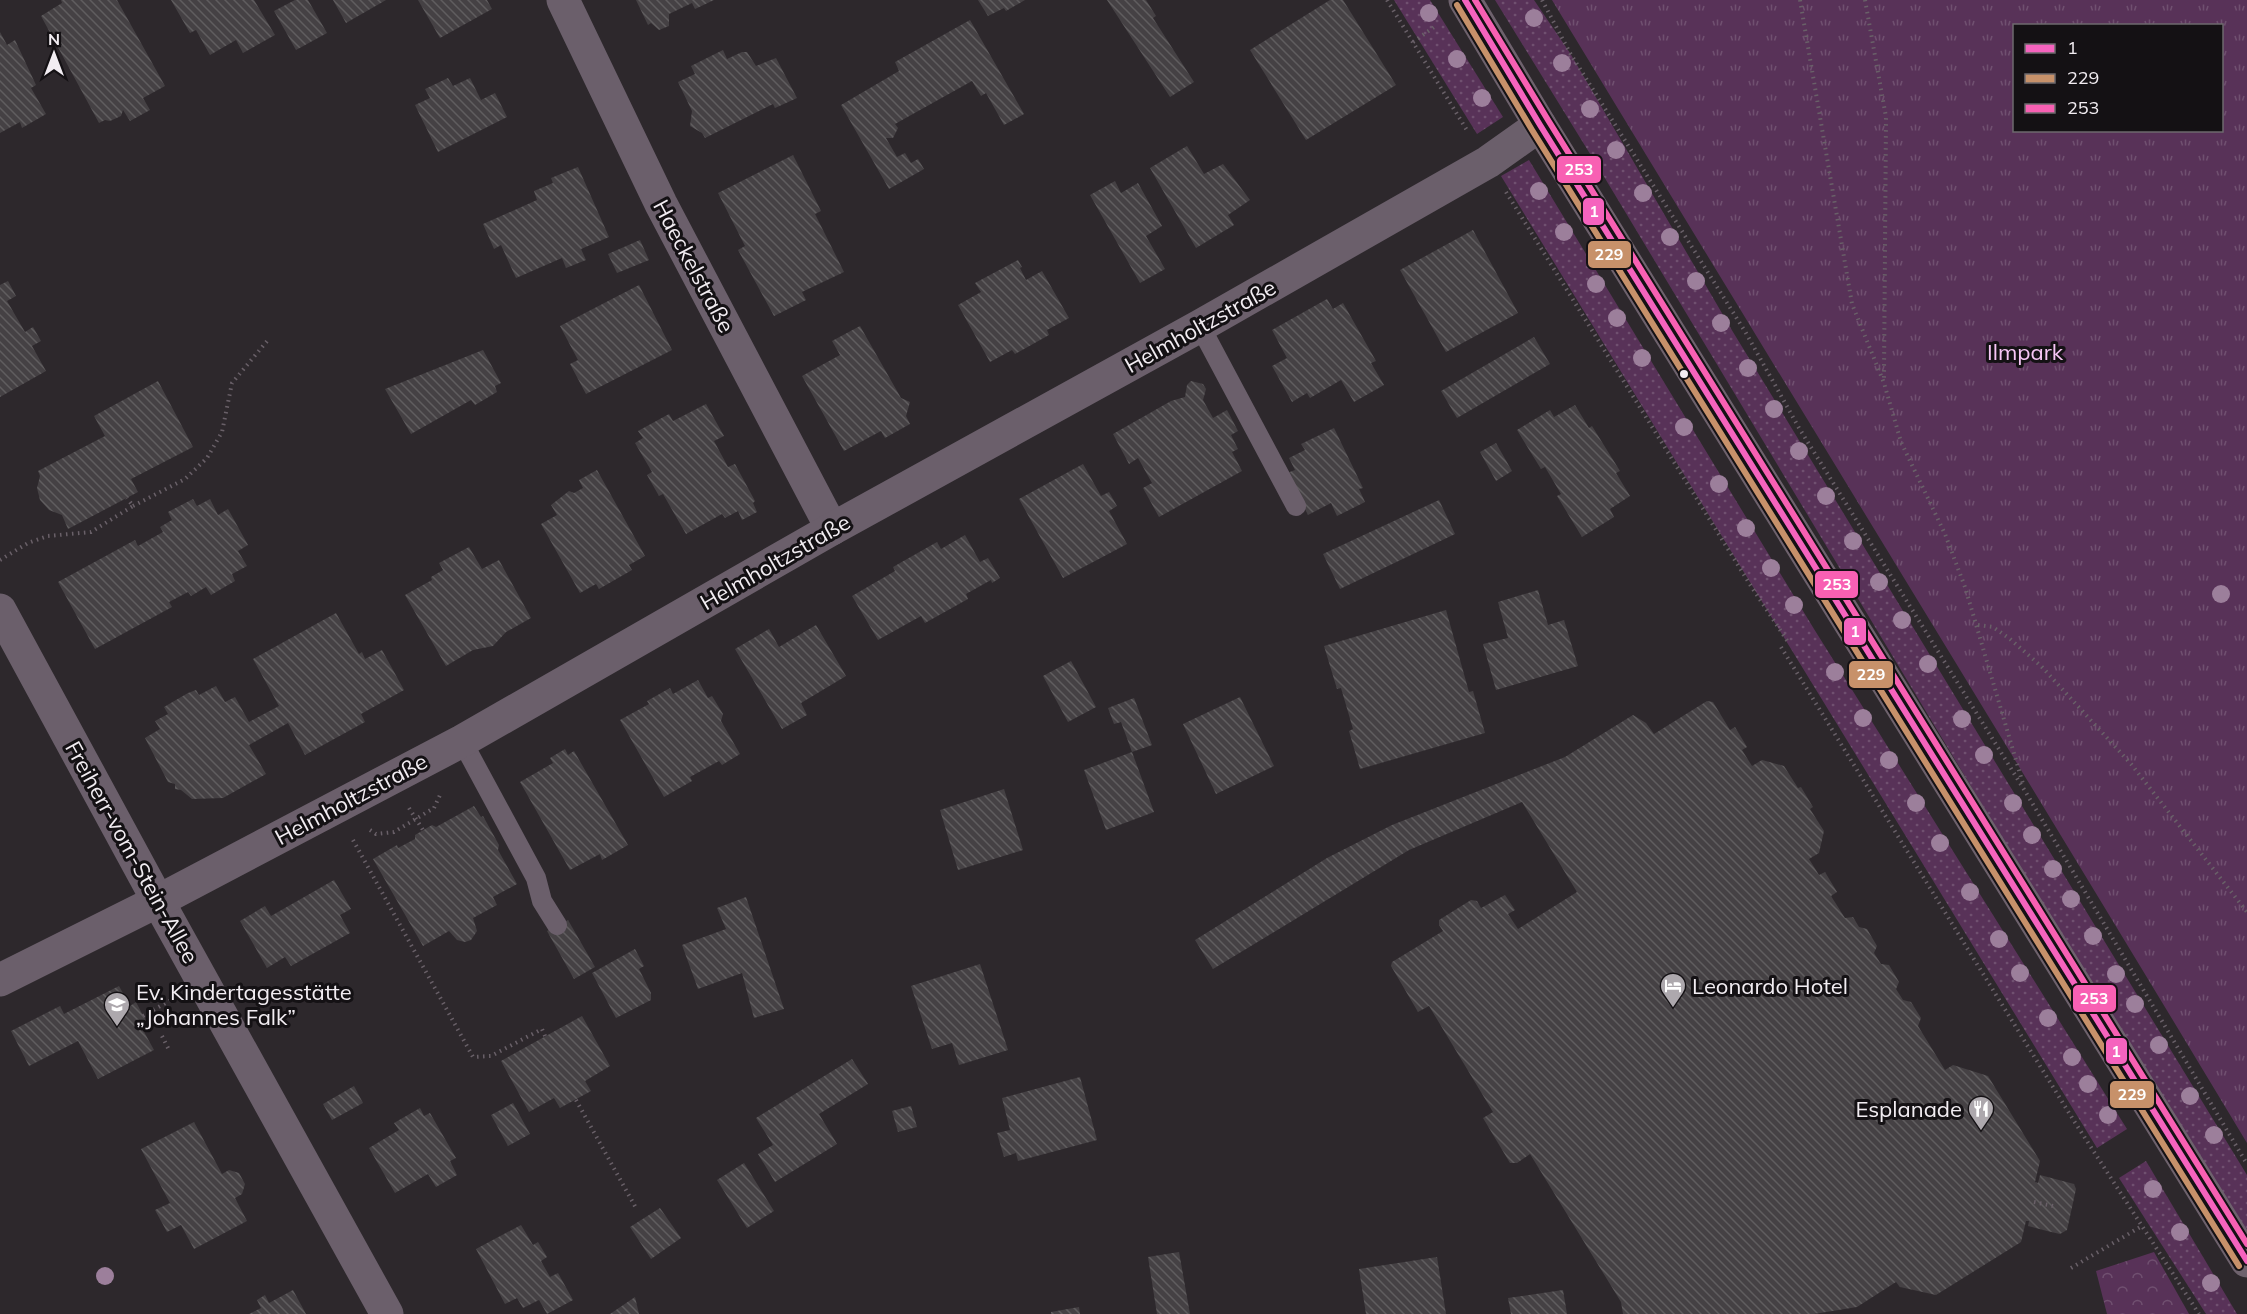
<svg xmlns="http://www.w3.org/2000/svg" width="2247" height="1314" font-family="Mulish,sans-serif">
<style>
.grass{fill:url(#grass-dots)}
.forest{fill:url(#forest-crowns)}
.park{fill:url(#park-tufts);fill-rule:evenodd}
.building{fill:url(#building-back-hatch)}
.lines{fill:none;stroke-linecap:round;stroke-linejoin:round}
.path{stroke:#696068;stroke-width:4;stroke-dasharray:1.5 4.5;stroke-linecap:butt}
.lane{stroke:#6b5f6b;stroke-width:20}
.street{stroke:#6b5f6b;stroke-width:33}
.secondary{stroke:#6e626d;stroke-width:33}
.bus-1-casing{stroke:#141114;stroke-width:10}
.bus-2-casing{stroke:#141114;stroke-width:10}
.bus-3-casing{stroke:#141114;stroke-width:10}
.bus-1{stroke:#f563be;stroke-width:6}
.bus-2{stroke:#c7916a;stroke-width:6}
.bus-3{stroke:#f860b3;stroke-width:6}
.tree{fill:#9c7f9b}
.bus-dot{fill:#f2edf2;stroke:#141114;stroke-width:2}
.labels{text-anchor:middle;stroke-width:6;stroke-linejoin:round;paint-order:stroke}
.street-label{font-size:22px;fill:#f2edf2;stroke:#141114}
.park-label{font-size:22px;fill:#f7c6f6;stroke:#141114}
.poi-label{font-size:22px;fill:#f2edf2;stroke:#141114;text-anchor:start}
.line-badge{stroke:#141114;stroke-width:2}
.badge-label{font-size:16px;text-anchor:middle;font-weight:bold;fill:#fff}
</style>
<defs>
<pattern id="grass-dots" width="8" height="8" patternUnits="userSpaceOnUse" patternTransform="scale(1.5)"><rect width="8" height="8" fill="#583258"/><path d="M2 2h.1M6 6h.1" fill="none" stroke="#705070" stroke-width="1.8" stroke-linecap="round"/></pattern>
<pattern id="forest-crowns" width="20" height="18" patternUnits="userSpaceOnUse" patternTransform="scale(1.5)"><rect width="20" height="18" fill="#583258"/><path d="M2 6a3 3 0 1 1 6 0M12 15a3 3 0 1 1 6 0" fill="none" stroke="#705070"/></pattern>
<pattern id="park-tufts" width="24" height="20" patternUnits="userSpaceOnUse" patternTransform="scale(1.5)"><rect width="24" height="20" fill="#583258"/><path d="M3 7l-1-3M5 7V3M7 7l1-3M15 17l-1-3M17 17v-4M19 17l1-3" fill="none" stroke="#705070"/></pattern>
<pattern id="building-back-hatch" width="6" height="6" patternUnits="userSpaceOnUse" patternTransform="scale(1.5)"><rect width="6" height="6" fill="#454144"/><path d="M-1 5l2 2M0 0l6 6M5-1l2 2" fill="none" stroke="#605d5f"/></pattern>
</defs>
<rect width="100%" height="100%" fill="#2d282c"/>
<g class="grass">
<polygon points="1394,0 1430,0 1503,117 1477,134"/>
<polygon points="1495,0 1534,0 1570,53 1733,332 2247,1175 2247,1237 2167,1112 1600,170"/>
<polygon points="1529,160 1814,629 2127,1129 2097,1148 1501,176"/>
<polygon points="2146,1161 2237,1314 2206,1314 2119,1178"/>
</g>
<polygon class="forest" points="2154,1252 2189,1314 2107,1314 2096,1271"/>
<path class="park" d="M1552,0H2247V1143C2017,761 1783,381 1552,0ZM2014,26H2222V130H2014Z"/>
<g class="building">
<polygon points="61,0 117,0 165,86 143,98 150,110 130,121 123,110 121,116 110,121 105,120 99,123 41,16 62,3"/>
<polygon points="171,0 254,0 275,35 243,53 236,40 210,55 196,30 190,33"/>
<polygon points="295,0 308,0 327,33 296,50 274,11"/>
<polygon points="333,0 386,0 346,23"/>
<polygon points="418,0 487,0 492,9 440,38"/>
<polygon points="636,0 714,0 695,9 692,3 669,14 669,26 659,30 651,23 648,25"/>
<polygon points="978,0 1025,0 1006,11 1004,8 988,16"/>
<polygon points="1107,0 1146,0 1156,16 1153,18 1194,82 1170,97"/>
<polygon points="1330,0 1343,0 1396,85 1306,140 1250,50"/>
<polygon points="970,20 1024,114 1004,125 986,93 981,96 972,81 895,124 898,128 893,138 886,138 897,157 905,153 911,163 918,159 924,169 889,189 841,105 899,71 895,62"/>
<polygon points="0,32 7,45 15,40 36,85 31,88 46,114 22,128 20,122 0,133"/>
<polygon points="723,50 727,59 742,52 747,52 756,66 776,58 797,98 775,108 773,104 705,138 702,133 690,126 692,111 678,82 695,74 691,66"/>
<polygon points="448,78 453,86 470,78 481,100 495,93 507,117 438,152 415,105 430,98 425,89"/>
<polygon points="1187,146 1204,174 1223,164 1250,200 1228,215 1234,225 1196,248 1150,168"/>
<polygon points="793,155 821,211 815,214 844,272 802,292 806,300 774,316 738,250 745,246 718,193"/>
<polygon points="578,167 609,237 581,249 586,260 566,268 562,258 516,278 501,245 494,249 483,224 537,200 534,191 553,183 551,178"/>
<polygon points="1115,181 1121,193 1138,183 1162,226 1146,236 1165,269 1140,283 1090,195"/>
<polygon points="1473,230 1518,313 1446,352 1400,270"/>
<polygon points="640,240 649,260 617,273 608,254"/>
<polygon points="1018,260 1022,267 1020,268 1026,280 1042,271 1069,318 1047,330 1049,335 1015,354 1012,350 990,362 958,305 981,292 975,283"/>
<polygon points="8,281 16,296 7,301 25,332 33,327 41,341 32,346 46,371 0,397 0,285"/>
<polygon points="639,285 672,350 586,394 570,364 578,360 560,326"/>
<polygon points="1327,299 1333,309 1343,303 1376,361 1371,363 1384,385 1354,402 1341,380 1310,398 1307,393 1292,402 1272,366 1287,358 1272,330"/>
<polygon points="860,326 901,398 910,402 906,416 910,424 885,438 881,431 844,451 802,376 840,355 832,341"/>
<polygon points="1534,337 1550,364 1457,418 1441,391"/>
<polygon points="483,350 501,383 495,386 497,392 475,405 471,400 411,434 385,389"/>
<polygon points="158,381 193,447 131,479 138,492 68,529 62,515 49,510 40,500 37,488 40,476 38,471 105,436 94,416"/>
<polygon points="1191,381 1203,384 1206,389 1203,400 1213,418 1227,410 1238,431 1231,435 1238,449 1232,452 1242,471 1159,517 1143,488 1152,483 1138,458 1129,464 1113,434 1171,401 1185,397 1187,385"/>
<polygon points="706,404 724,436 714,441 728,467 735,464 755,501 753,503 757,512 742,520 738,511 725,518 722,514 686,534 663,494 659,496 647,475 652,472 635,443 643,438 638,431 669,414 673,421"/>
<polygon points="1575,405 1589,428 1592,426 1620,471 1616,473 1630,496 1610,509 1614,517 1582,537 1557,496 1561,494 1545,467 1541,469 1517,430 1550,410 1554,417"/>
<polygon points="1334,428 1363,488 1359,489 1365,502 1337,516 1331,503 1308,515 1287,473 1295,470 1289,458 1305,450 1301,444"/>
<polygon points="1496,443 1512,471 1496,481 1480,452"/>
<polygon points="1083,464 1101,496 1109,492 1117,506 1109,511 1127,544 1063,578 1019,499"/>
<polygon points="597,470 645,556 629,565 632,570 599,589 596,584 580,593 541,524 557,515 551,505 569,491 574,493 583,488 579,480"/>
<polygon points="193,499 197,506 210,499 218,515 228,509 248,545 238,551 247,566 232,574 235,581 211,595 206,587 191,596 188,592 169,602 172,607 95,649 58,582 135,540 138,546 163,532 160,527 172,520 168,512"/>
<polygon points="1439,500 1455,534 1340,589 1323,554"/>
<polygon points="965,535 980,562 988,558 1000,578 992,583 991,580 966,594 968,599 925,623 921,616 878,640 852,596 895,571 893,567 937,542 941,549"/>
<polygon points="469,547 482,569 499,560 531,618 506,632 493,646 473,650 446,666 405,595 432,580 431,577 443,570 439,563"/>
<polygon points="1538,590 1548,625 1564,620 1578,666 1496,690 1483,644 1508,638 1498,602"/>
<polygon points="1446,610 1469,692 1473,691 1485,733 1360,769 1349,731 1353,729 1341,688 1337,689 1324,646"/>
<polygon points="336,613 359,654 362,652 365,659 382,650 404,690 361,714 365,722 305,755 288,723 249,745 266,774 223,798 192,799 181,790 175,789 175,784 168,782 145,738 160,729 155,721 168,714 164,707 188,693 196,690 199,695 216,686 225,702 235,697 249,722 279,706 253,659"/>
<polygon points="816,625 846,676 801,703 807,715 782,729 735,649 769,629 779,647"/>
<polygon points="1071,661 1096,707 1068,722 1043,676"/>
<polygon points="698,680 708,698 712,696 723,714 721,721 740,754 722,765 719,761 690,777 692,781 664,797 620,720 649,704 647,701 670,688 673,694"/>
<polygon points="1240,697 1274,766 1216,794 1183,724"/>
<polygon points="1134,698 1152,745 1132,752 1121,722 1114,724 1108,708"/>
<polygon points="1707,701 1713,702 1730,730 1735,727 1747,747 1742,750 1752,766 1762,760 1784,766 1798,788 1801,787 1813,807 1810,809 1824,831 1819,853 1809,859 1819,875 1825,872 1837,892 1831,896 1845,918 1853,917 1859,927 1867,929 1877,946 1874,953 1881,964 1889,965 1899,982 1896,989 1903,1000 1911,1002 1921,1018 1918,1026 1945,1070 1953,1065 1988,1076 2040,1161 2035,1182 2038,1183 2040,1175 2074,1184 2076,1189 2067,1230 2060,1234 2047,1231 2028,1226 2029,1221 2026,1221 2021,1242 1936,1295 1900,1287 1896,1282 1857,1307 1814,1314 1623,1314 1621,1302 1530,1154 1517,1163 1510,1163 1483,1118 1493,1112 1429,1006 1418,1012 1391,966 1392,962 1443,931 1439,925 1439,920 1471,900 1477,901 1481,908 1505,895 1515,910 1508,914 1518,929 1577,892 1522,802 1409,850 1213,969 1195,940 1327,858 1392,825 1565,757 1633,715 1646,723 1654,734"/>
<polygon points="565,749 568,755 574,751 628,845 602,860 600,854 570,870 520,782 553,763 550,758"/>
<polygon points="1132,752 1154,812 1106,830 1084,770"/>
<polygon points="1004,789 1023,850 958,870 940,810"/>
<polygon points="474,806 481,817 483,816 499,845 498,850 517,884 493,897 497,905 473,918 477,931 471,940 465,942 457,940 449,931 423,946 373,859 397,845 398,848 415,839 415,835 432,825 436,827"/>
<polygon points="334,880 351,909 340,915 350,933 291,966 285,957 267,968 240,921 265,906 271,916"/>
<polygon points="746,897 784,1009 754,1018 742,973 698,989 682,945 726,929 717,908"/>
<polygon points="568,920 595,967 574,979 547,931"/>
<polygon points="635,949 644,966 639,969 651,993 651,1000 616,1018 592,973"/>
<polygon points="980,964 1008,1050 959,1065 952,1043 932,1049 911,986"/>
<polygon points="119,986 130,1006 136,1002 149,1027 143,1030 154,1050 98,1079 78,1041 29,1066 11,1031 60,1006 64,1014"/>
<polygon points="582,1016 610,1066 585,1081 591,1091 560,1108 554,1098 529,1112 501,1061"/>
<polygon points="852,1059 868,1084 819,1114 837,1144 775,1182 758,1154 773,1145 756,1118"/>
<polygon points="1080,1077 1097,1140 1018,1161 1016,1153 1004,1157 997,1133 1010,1130 1002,1098"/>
<polygon points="354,1086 363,1103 332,1120 323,1104"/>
<polygon points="513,1103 530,1134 508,1146 491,1115"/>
<polygon points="911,1106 917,1127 898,1132 892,1111"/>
<polygon points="420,1108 424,1116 430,1113 456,1158 450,1161 457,1175 436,1187 428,1174 395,1193 369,1148 399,1130 394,1123"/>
<polygon points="194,1122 222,1174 229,1170 239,1173 245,1184 242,1194 235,1198 247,1221 194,1249 181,1225 167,1232 155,1210 170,1203 141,1149"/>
<polygon points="744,1163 774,1211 747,1228 717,1180"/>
<polygon points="660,1208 681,1238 651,1259 630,1227"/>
<polygon points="521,1225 533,1245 538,1242 547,1257 541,1261 550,1277 558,1273 573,1300 547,1314 539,1300 523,1308 517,1298 505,1304 476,1249"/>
<polygon points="1179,1252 1190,1314 1157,1314 1148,1257"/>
<polygon points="1437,1257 1446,1314 1366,1314 1359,1269"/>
<polygon points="293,1290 306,1314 249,1314 261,1308 257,1300 265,1295 269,1303"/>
<polygon points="1563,1290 1567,1314 1511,1314 1508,1298"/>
<polygon points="635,1297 639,1314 610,1314"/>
<polygon points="1079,1307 1080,1314 1051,1314 1051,1312"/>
</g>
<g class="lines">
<g class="path">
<polyline points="1387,0 1468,132"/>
<polyline points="1542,0 1570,53 1746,333 1799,428 2025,791 2247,1164"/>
<polyline points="1800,0 1852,304 1884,383 1901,442 1945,534 1965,587 2023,784"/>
<polyline points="1865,0 1886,117 1884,378"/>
<polyline points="1413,42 1437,25"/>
<polyline points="1506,192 1751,586 1788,642"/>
<polyline points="133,506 185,479 207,458 222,432 232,383 268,340"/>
<polyline points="0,560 28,543 48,536 91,532 133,506 127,498"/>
<polyline points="1978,625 1993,627 2010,639 2041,666 2131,764 2247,912"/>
<polyline points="1781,647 2074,1121 2199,1314"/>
<polyline points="409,808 423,830"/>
<polyline points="370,830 376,834 394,832 434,808 440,795"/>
<polyline points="353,840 473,1057 491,1056 542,1029 545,1036"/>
<polyline points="143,1016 171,1000"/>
<polyline points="162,1036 169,1050"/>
<polyline points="576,1100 636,1208"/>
<polyline points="2034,1202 2053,1206"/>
<polyline points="2071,1268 2142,1226"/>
</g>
<g class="lane">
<polyline points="1200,326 1296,506"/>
<polyline points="462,741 536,878 542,901 557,925"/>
</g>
<g class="street">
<polyline points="563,0 661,204 832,529"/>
<polyline points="0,610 158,901 387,1314"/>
<polyline points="0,980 158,901 462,741 832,529 1200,326 1488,162 1540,125"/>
</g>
<polyline class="secondary" points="1465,0 1540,125 2247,1261"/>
<defs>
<polyline id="bus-1" points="1465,0 1540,125 2247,1261"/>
<polyline id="bus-2" points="1457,5 1532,130 2239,1266"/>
<polyline id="bus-3" points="1475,0 1548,120 2247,1244"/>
</defs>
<use href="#bus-1" class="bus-1-casing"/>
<use href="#bus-2" class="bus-2-casing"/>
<use href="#bus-3" class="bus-3-casing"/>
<use href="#bus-1" class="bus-1"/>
<use href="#bus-2" class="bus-2"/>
<use href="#bus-3" class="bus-3"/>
</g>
<g class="tree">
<circle cx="1429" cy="13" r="9"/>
<circle cx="1534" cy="18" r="9"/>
<circle cx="1457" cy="59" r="9"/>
<circle cx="1562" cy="63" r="9"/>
<circle cx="1482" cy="98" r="9"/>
<circle cx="1590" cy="109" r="9"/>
<circle cx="1616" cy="150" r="9"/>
<circle cx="1539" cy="191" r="9"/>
<circle cx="1643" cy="193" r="9"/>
<circle cx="1564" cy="232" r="9"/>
<circle cx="1670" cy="237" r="9"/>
<circle cx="1696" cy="281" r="9"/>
<circle cx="1596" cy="284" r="9"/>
<circle cx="1617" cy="318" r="9"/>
<circle cx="1721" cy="323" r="9"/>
<circle cx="1642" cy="358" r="9"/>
<circle cx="1748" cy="368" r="9"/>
<circle cx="1774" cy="409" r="9"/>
<circle cx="1684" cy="427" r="9"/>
<circle cx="1799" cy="451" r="9"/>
<circle cx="1719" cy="484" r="9"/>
<circle cx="1826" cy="496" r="9"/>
<circle cx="1746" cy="528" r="9"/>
<circle cx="1853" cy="541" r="9"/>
<circle cx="1771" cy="568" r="9"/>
<circle cx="1879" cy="582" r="9"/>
<circle cx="2221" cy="594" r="9"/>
<circle cx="1794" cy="605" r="9"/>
<circle cx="1902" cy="620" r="9"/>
<circle cx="1928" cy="664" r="9"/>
<circle cx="1835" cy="672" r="9"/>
<circle cx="1863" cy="718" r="9"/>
<circle cx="1962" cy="719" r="9"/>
<circle cx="1984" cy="755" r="9"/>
<circle cx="1889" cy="760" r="9"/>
<circle cx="1916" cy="803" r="9"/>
<circle cx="2013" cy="803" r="9"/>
<circle cx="2032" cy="835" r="9"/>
<circle cx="1940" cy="843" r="9"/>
<circle cx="2053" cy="869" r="9"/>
<circle cx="1970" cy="892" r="9"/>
<circle cx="2071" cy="899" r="9"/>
<circle cx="2093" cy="936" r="9"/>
<circle cx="1999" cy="939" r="9"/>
<circle cx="2020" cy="973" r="9"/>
<circle cx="2116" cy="974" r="9"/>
<circle cx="2135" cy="1004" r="9"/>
<circle cx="2048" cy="1018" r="9"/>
<circle cx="2159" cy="1045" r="9"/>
<circle cx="2072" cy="1057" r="9"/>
<circle cx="2088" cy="1084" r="9"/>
<circle cx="2190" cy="1096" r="9"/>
<circle cx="2108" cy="1115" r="9"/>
<circle cx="2214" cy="1135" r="9"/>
<circle cx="2153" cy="1189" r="9"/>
<circle cx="2180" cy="1232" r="9"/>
<circle cx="105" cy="1276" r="9"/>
<circle cx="2211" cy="1283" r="9"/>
</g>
<defs>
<symbol id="hotel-pin" viewBox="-11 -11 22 30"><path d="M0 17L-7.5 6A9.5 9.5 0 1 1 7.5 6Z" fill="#ada8ad" stroke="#141114"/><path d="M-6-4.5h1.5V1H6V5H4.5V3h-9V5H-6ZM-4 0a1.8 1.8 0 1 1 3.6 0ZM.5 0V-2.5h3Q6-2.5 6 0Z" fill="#fff"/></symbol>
<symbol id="school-pin" viewBox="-11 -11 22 30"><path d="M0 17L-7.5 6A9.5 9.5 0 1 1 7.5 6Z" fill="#ada8ad" stroke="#141114"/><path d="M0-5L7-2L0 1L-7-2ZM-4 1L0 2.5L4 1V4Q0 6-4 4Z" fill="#fff"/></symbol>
<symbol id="restaurant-pin" viewBox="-11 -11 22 30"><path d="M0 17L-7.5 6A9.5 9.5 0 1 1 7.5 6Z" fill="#ada8ad" stroke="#141114"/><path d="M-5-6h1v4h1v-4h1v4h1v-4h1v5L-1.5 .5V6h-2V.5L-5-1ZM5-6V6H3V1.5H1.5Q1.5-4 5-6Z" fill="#fff"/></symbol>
</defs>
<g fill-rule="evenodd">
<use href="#hotel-pin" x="1658" y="971" width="30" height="40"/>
<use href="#school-pin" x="102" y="990" width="30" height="40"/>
<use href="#restaurant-pin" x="1966" y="1094" width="30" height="40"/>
</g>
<circle class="bus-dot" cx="1684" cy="374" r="5"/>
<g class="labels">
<g class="street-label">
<text transform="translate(694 266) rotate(62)" y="8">Haeckelstraße</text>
<text transform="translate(1200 326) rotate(-29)" y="8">Helmholtzstraße</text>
<text transform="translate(775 562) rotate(-30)" y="8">Helmholtzstraße</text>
<text transform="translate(351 799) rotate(-28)" y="8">Helmholtzstraße</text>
<text transform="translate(132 852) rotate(61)" y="8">Freiherr-vom-Stein-Allee</text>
</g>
<g class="park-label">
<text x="2025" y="360">Ilmpark</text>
</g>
<g class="poi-label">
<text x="1692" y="994">Leonardo Hotel</text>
<text x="136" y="1000">Ev. Kindertagesstätte<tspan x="136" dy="25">„Johannes Falk”</tspan></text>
<text x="1962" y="1117" text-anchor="end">Esplanade</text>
</g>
</g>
<g class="line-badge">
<rect x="1556" y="155" width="46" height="29" rx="6" fill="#f860b3"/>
<rect x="1582" y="197" width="23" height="29" rx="6" fill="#f563be"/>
<rect x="1587" y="240" width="45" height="29" rx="6" fill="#c7916a"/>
<rect x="1814" y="570" width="45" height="29" rx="6" fill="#f860b3"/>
<rect x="1843" y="617" width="24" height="29" rx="6" fill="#f563be"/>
<rect x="1848" y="660" width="46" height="29" rx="6" fill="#c7916a"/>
<rect x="2072" y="984" width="45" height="29" rx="6" fill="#f860b3"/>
<rect x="2105" y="1037" width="23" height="28" rx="6" fill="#f563be"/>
<rect x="2109" y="1080" width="46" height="29" rx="6" fill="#c7916a"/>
</g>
<g class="badge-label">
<text x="1579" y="175">253</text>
<text x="1594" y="217">1</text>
<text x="1609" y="260">229</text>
<text x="1837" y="590">253</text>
<text x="1855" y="637">1</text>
<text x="1871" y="680">229</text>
<text x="2094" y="1004">253</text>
<text x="2116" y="1057">1</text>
<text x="2132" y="1100">229</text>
</g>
<rect x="2013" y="24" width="210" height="108" fill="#141114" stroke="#6d696d" stroke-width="1.5"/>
<rect x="2025" y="44" width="30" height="9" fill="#f563be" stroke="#6d696d" stroke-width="1.5"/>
<text x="2067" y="54" font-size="18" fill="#f2edf2">1</text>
<rect x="2025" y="74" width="30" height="9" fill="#c7916a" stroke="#6d696d" stroke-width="1.5"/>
<text x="2067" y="84" font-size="18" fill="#f2edf2">229</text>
<rect x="2025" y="104" width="30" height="9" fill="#f860b3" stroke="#6d696d" stroke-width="1.5"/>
<text x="2067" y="114" font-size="18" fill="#f2edf2">253</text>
<g transform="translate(54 54)" stroke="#141114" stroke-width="4.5" paint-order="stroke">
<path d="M0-4.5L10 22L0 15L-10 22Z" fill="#f2edf2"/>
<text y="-9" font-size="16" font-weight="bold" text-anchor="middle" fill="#f2edf2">N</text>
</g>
</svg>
